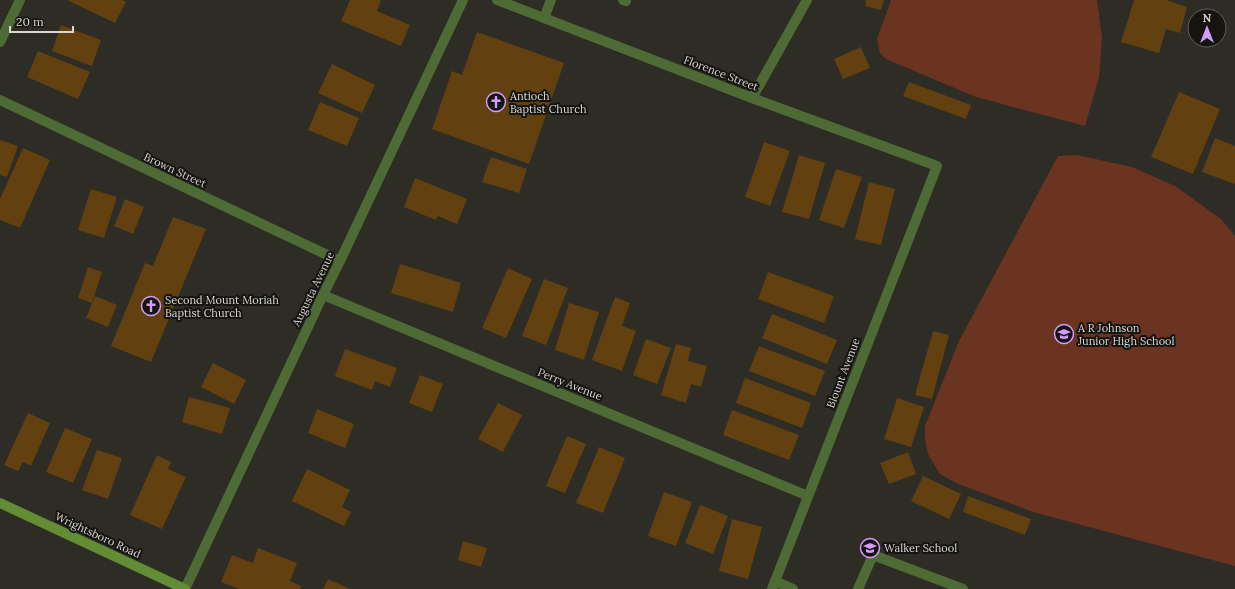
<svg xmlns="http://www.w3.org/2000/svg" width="1235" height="589" font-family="Lora,serif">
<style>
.green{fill:#6b3420}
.building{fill:#634010}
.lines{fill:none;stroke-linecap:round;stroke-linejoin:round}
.lane{stroke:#4f6b35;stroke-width:10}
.street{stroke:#4f6b35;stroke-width:10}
.secondary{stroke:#628d34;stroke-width:10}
.labels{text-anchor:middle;stroke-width:4;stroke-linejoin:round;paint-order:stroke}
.street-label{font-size:11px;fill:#d8d7d3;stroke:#151411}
.poi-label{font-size:11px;fill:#d8d7d3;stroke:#151411;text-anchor:start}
</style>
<rect width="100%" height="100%" fill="#2d2c25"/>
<g class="green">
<polygon points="891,0 1097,0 1102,38 1099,77 1085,126 976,97 886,59 880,53 877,39"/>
<polygon points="1077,155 1132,167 1175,186 1221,219 1235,236 1235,566 1033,512 956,483 940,474 928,454 925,439 925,426 959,341 1058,156"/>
</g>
<g class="building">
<polygon points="67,0 122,0 126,2 115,23"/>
<polygon points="350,0 379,0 381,1 377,11 410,25 401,46 341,21"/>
<polygon points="866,0 884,0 881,10 865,6"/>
<polygon points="1134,0 1166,0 1187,7 1180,33 1166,29 1159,53 1121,42"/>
<polygon points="61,25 101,40 92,66 52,51"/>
<polygon points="477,32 564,63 529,164 432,129 452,71 462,75"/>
<polygon points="861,47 870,68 843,79 834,59"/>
<polygon points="38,51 90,72 78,99 27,77"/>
<polygon points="332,64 375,85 362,113 318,93"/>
<polygon points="909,82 971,105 966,119 903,96"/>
<polygon points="1179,92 1220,109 1193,174 1151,157"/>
<polygon points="320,102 359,118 347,146 308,130"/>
<polygon points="1215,138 1235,146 1235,184 1202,172"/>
<polygon points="0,140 18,146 7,177 0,175"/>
<polygon points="764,142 790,151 770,206 745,197"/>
<polygon points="23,148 50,160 20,228 0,220 0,199"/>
<polygon points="799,155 825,163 809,219 782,212"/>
<polygon points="491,157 527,169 519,193 482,182"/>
<polygon points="836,169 862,177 844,228 819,220"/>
<polygon points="415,178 467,199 457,224 438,216 436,220 404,207"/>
<polygon points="869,182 895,189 881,245 855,239"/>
<polygon points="91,189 117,197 104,238 78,230"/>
<polygon points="125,199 144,207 133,234 114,226"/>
<polygon points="173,217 206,229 151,362 111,346 145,263 153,266"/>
<polygon points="400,264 461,283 453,312 391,293"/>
<polygon points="88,267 102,272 92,303 78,298"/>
<polygon points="508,268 532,279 506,338 482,328"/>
<polygon points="768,272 834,296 824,323 758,299"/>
<polygon points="544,279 568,288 546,345 522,336"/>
<polygon points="95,296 117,305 108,327 86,318"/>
<polygon points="615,297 630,303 622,326 636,331 622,371 592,360"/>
<polygon points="569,303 599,312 584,360 555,350"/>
<polygon points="772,314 837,340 827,364 762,338"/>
<polygon points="933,331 949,335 932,399 915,395"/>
<polygon points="646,339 671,348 657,384 633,375"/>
<polygon points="676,344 691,348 688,361 707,366 701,387 691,384 686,403 661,395"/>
<polygon points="759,346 825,371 815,396 749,371"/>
<polygon points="345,349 397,368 390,387 375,381 372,390 335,376"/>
<polygon points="213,363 246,380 234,404 201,387"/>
<polygon points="420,375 443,384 432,412 409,403"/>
<polygon points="745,378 811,403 802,428 736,403"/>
<polygon points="189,397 230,408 222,434 182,422"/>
<polygon points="897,398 924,407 911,447 884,439"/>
<polygon points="498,403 522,415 503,452 478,439"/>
<polygon points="317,409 354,424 345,448 308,433"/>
<polygon points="732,410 799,435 789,460 723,435"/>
<polygon points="28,413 50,423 31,466 23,462 18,471 4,465"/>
<polygon points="65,428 92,439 73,483 46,472"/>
<polygon points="567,436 586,444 565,493 546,486"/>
<polygon points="599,447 625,458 603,513 576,503"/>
<polygon points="97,450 122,458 108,499 82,490"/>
<polygon points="908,452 916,474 889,484 880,463"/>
<polygon points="157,455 171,462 168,469 186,477 162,529 130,515"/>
<polygon points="307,469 350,490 342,507 351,512 344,526 292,501"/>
<polygon points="923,476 961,494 949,519 911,501"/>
<polygon points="664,492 692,502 676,546 648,536"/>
<polygon points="968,496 1031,519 1025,535 963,512"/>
<polygon points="700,505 728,516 713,554 685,543"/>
<polygon points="732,519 762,527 748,579 719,571"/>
<polygon points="463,541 487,548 481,567 458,560"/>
<polygon points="258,548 297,563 290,581 301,586 300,589 239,589 221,582 232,555 253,563"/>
<polygon points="328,579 350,589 323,589"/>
</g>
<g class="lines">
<g class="lane">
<polyline points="623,0 626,1"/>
<polyline points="544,18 551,0"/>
<polyline points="775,581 793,589"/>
<polyline points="858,589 873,555 963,589"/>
</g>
<g class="street">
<polyline points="497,0 752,98 937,166 772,589"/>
<polyline points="0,42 20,0"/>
<polyline points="752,98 807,0"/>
<polyline points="0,100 340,261"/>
<polyline points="323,295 808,496"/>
<polyline points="185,589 323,295 340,261 463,0"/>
</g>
<polyline class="secondary" points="0,503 185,589"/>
</g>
<defs>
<symbol id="church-ring" viewBox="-11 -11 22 22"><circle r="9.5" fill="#151411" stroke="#d29cfd" stroke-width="1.5"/><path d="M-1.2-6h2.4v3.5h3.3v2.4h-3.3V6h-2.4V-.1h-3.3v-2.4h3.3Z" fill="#d29cfd"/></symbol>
<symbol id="school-ring" viewBox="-11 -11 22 22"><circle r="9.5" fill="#151411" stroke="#d29cfd" stroke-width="1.5"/><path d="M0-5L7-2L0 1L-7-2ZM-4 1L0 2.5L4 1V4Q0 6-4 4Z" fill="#d29cfd"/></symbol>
</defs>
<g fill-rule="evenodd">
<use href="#church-ring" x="485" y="91" width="22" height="22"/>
<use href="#church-ring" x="140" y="295" width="22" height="22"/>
<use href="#school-ring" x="1053" y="323" width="22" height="22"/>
<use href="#school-ring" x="859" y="537" width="22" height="22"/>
</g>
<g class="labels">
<g class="street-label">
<text transform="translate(721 73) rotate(21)" y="4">Florence Street</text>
<text transform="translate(175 170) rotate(25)" y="4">Brown Street</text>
<text transform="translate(313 289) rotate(-64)" y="4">Augusta Avenue</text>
<text transform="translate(843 373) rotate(-69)" y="4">Blount Avenue</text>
<text transform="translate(570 384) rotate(22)" y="4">Perry Avenue</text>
<text transform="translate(98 535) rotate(25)" y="4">Wrightsboro Road</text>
</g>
<g class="poi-label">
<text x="510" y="100">Antioch<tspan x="510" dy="13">Baptist Church</tspan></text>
<text x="165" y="304">Second Mount Moriah<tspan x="165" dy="13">Baptist Church</tspan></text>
<text x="1078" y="332">A R Johnson<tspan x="1078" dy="13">Junior High School</tspan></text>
<text x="884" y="552">Walker School</text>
</g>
</g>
<g transform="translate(1207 28)"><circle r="19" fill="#151411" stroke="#63625f"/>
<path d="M0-3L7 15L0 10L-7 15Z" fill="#d29cfd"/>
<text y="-6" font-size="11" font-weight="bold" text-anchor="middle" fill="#d8d7d3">N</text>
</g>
<path d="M10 26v6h63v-6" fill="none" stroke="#d8d7d3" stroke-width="2"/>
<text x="16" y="26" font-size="12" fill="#d8d7d3" stroke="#151411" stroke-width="3" paint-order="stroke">20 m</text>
</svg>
